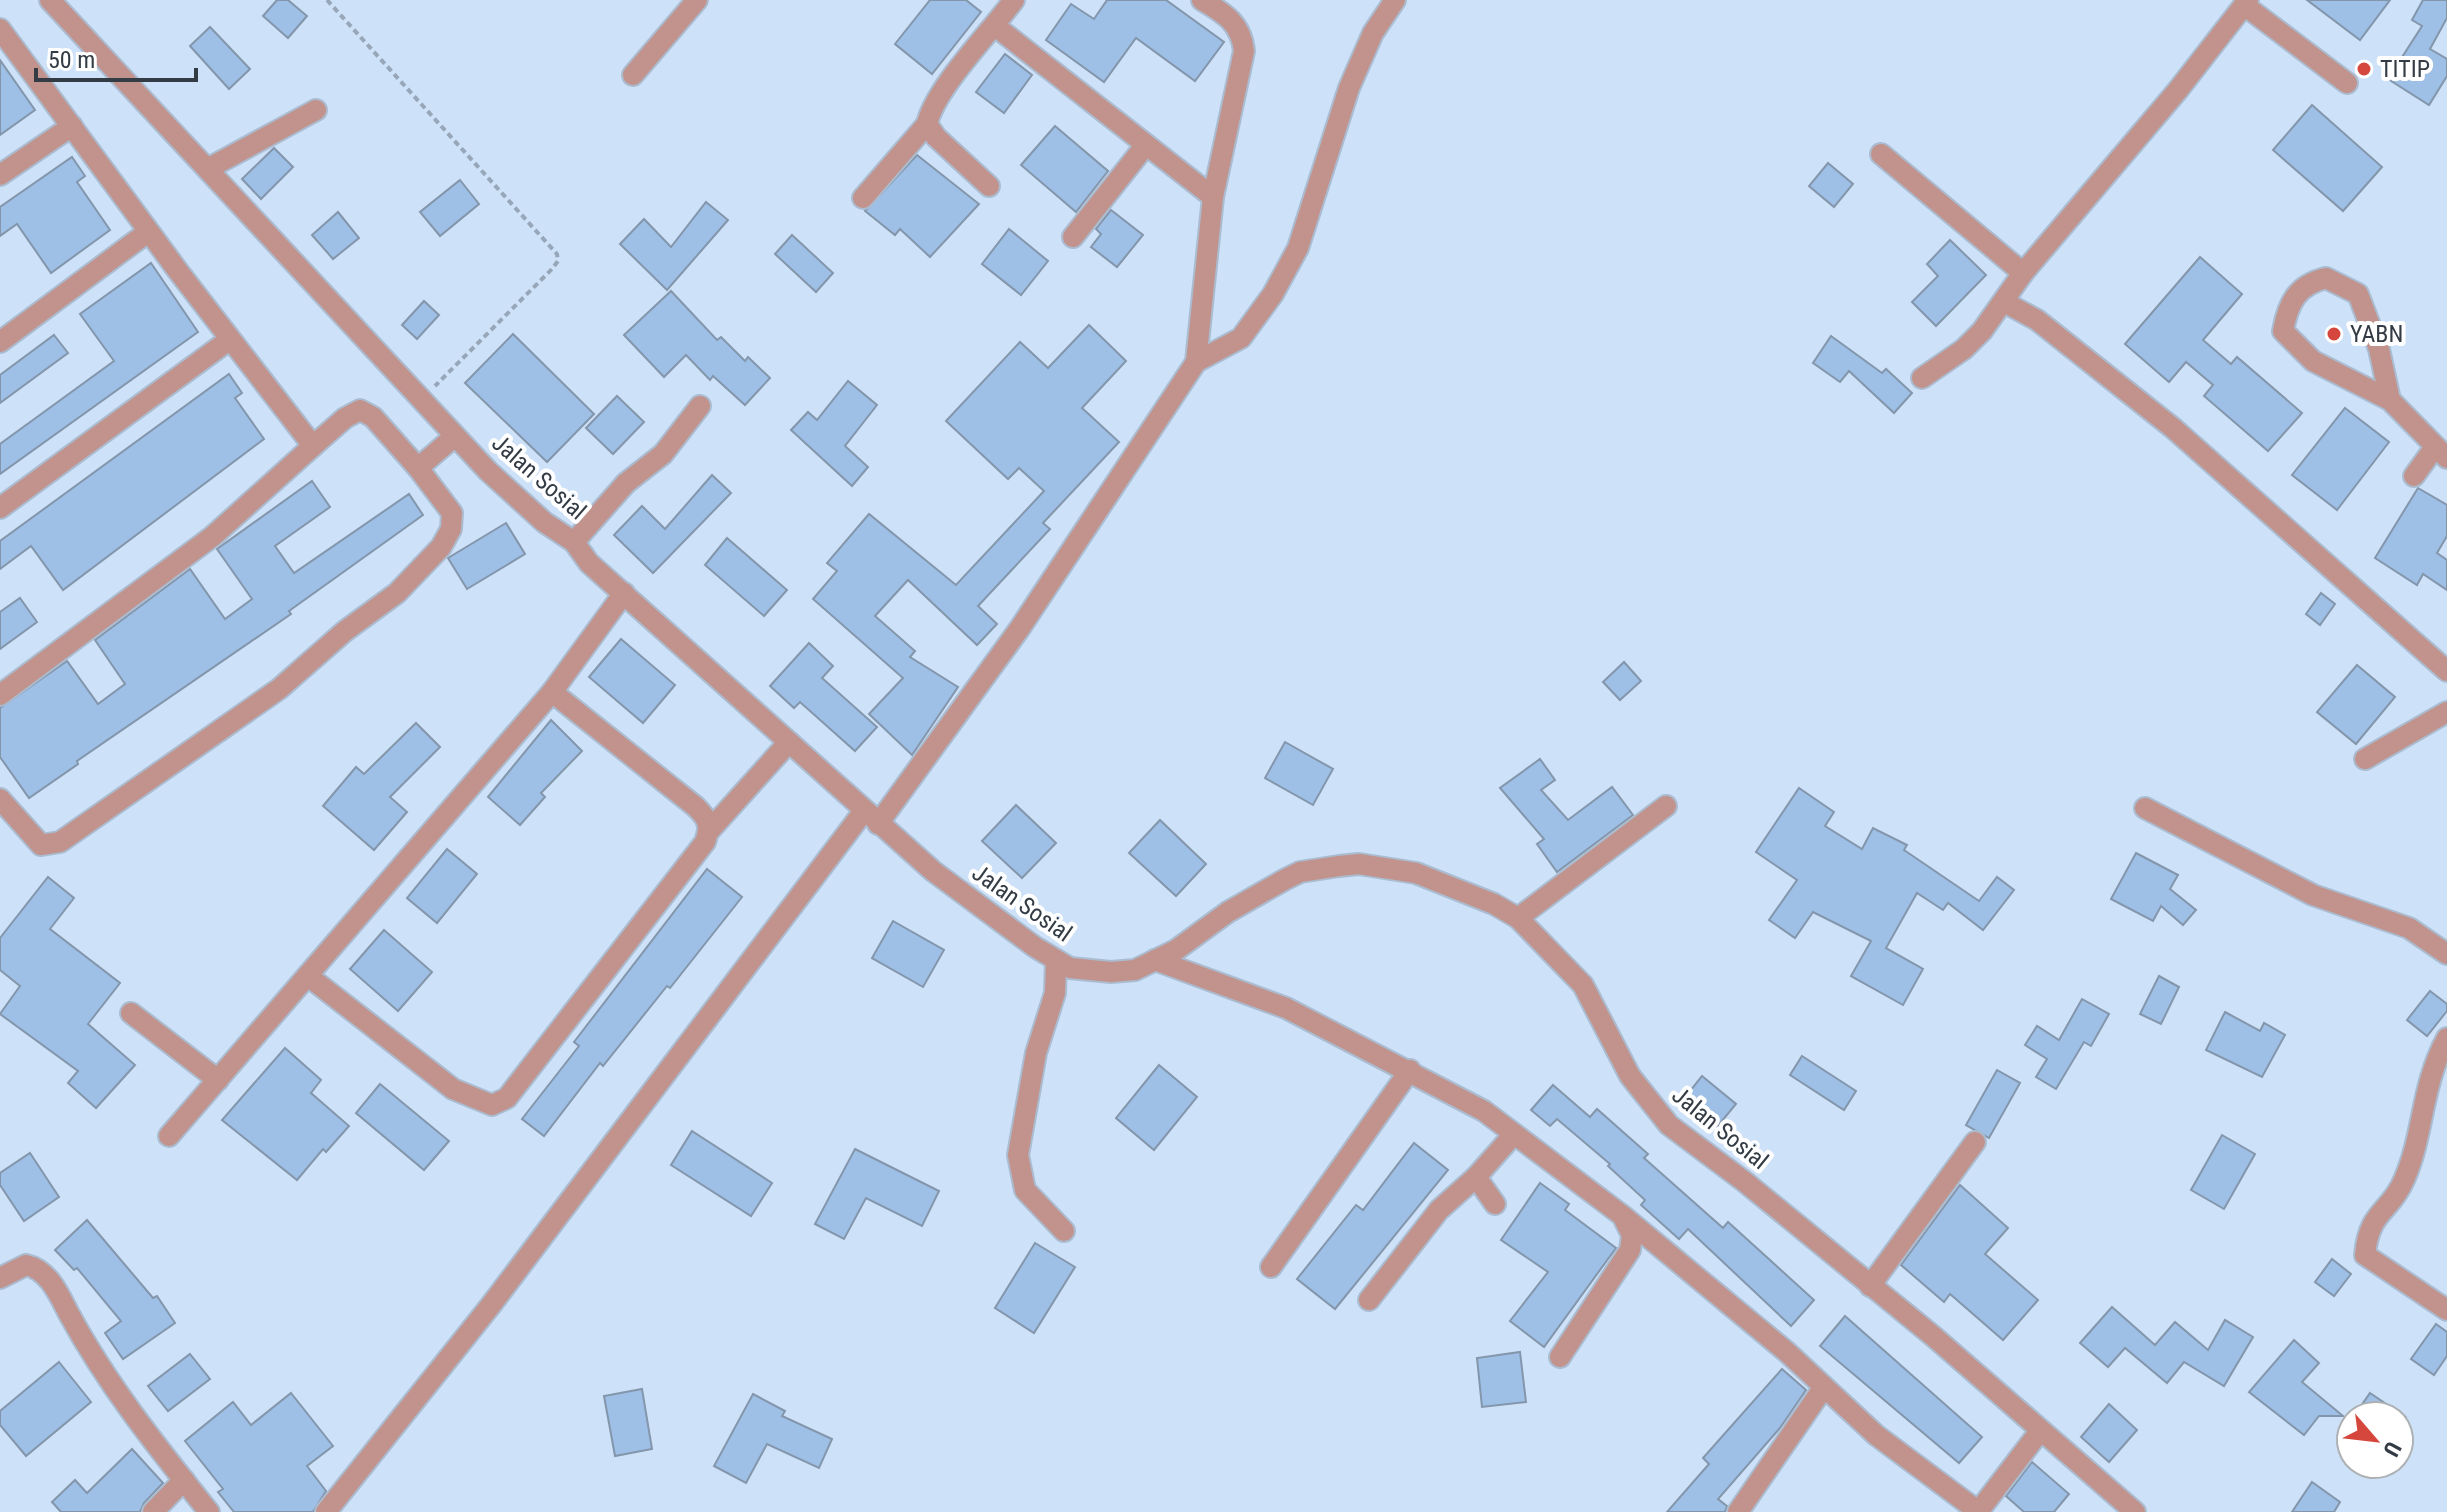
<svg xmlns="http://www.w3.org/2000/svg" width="2447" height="1512" font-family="'Roboto Condensed',sans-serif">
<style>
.building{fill:#9ebfe6;stroke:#8396ab;stroke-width:2}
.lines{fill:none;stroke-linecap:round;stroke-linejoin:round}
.minor-casing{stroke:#abbcd0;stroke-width:24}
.path{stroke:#97a7b9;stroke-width:4;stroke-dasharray:6 4;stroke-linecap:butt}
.minor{stroke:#c1938c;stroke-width:20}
.poi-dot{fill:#d5473d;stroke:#fff;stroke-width:3}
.labels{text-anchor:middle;stroke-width:8;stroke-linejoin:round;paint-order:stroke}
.poi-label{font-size:24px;fill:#333b44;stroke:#fff;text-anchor:start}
.street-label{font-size:24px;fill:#333b44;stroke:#fff}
</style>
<rect width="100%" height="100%" fill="#cde1f8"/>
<g class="building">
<polygon points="277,0 288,0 307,16 288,38 263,16"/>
<polygon points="930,0 966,0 981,12 932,74 895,44"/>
<polygon points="1107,0 1166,0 1224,42 1195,81 1136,38 1104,82 1046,40 1071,4 1094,19"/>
<polygon points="2307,0 2390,0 2360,40"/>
<polygon points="2423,0 2447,0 2447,18 2430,49 2447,59 2447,76 2429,105 2388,79 2422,26 2412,20"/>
<polygon points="210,27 250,69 229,89 190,46"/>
<polygon points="1005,54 1032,75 1004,113 976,92"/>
<polygon points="0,60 35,110 0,135"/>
<polygon points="2312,105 2382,167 2343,211 2273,150"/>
<polygon points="1055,126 1108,171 1076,212 1021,165"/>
<polygon points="274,148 293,167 261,199 242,179"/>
<polygon points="917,155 979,204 930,257 900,229 895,235 865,211"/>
<polygon points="72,157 85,176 77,182 110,230 51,273 17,224 0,236 0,207"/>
<polygon points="1828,163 1853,184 1834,207 1809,186"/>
<polygon points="460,180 479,204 440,236 420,212"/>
<polygon points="706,202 728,220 667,290 620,244 644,219 671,247"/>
<polygon points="1111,210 1143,235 1117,267 1091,247 1101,234 1096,229"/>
<polygon points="338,212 359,238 333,259 312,235"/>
<polygon points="1009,229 1048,261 1021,295 982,264"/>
<polygon points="792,235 833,273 816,292 775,254"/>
<polygon points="1950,240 1986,275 1936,326 1912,302 1938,276 1927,264"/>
<polygon points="2200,257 2242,294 2203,340 2231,364 2237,357 2302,413 2268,451 2204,396 2213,385 2186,362 2169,382 2125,344"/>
<polygon points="151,263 198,332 0,474 0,444 114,361 80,314"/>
<polygon points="671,291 717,340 721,337 745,361 748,357 770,378 745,405 713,376 710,380 686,355 664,377 624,335"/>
<polygon points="424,301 439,315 417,339 402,325"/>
<polygon points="1089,325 1126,361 1082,408 1119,442 1043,523 1050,529 978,606 997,624 977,645 908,580 875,616 915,651 910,657 958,687 912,755 869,714 903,678 813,599 837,571 827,563 869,514 956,585 1044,491 1019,468 1008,479 946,421 1020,342 1048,368"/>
<polygon points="513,334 594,414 547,462 465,383"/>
<polygon points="54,335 68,353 0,403 0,375"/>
<polygon points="1831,336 1882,373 1886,369 1912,393 1894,413 1849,371 1840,382 1813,363"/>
<polygon points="229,374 242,393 235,398 264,439 63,590 31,546 0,569 0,541"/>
<polygon points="848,381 877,405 845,446 868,467 852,486 791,430 808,412 817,420"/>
<polygon points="617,396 644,422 613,454 586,428"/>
<polygon points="2345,408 2389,442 2337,510 2292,475"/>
<polygon points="712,475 731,493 653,573 614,535 642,506 665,529"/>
<polygon points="312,481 330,507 275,546 294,573 409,494 423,515 289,611 291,614 77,761 78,764 29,798 0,757 0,708 67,661 98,704 125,684 95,640 190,569 225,619 252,599 217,549"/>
<polygon points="2418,488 2447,505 2447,536 2437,553 2447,560 2447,590 2423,574 2417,585 2375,558"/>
<polygon points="506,523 525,554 467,589 448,558"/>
<polygon points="727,538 787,590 764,616 705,565"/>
<polygon points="2321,593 2335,604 2320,625 2306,614"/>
<polygon points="20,598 37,622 0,649 0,612"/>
<polygon points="621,639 675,685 643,723 589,677"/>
<polygon points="809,643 833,666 822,678 877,727 855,751 800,702 794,708 770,686"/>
<polygon points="1624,662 1641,681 1620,700 1603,682"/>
<polygon points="2357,665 2395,697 2356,744 2317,712"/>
<polygon points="551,720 582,751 541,793 545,797 520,825 488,797"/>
<polygon points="416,723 440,747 390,797 407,812 374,850 323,806 356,767 364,774"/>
<polygon points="1285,742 1333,769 1313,805 1265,778"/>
<polygon points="1540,759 1555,780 1541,790 1568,820 1612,787 1633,815 1557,872 1537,844 1544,839 1500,788"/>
<polygon points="1799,788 1834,812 1825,826 1862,849 1873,828 1907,845 1904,850 1979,901 1997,877 2014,890 1983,930 1948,903 1943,910 1917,893 1886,948 1923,969 1903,1005 1851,976 1871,941 1813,912 1795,938 1769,920 1797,880 1756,852"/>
<polygon points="1016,805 1056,843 1022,878 982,841"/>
<polygon points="1160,820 1206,864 1176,896 1129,853"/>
<polygon points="447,849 477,874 437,923 407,898"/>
<polygon points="2136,853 2178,875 2170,889 2196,910 2183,925 2161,906 2153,921 2111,899"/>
<polygon points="707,869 742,897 670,988 667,986 603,1066 600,1063 544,1136 522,1119 579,1046 574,1042"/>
<polygon points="48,877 74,898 50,929 120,983 88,1024 135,1065 96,1108 68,1083 78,1071 0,1014 20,986 0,970 0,938"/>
<polygon points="893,921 944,950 923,987 872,958"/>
<polygon points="384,930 432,972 398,1011 350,969"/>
<polygon points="2159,976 2179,987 2161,1024 2140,1014"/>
<polygon points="2430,991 2447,1004 2447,1011 2427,1036 2407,1020"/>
<polygon points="2082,999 2109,1014 2091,1046 2084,1042 2056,1089 2036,1077 2047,1059 2025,1045 2037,1026 2059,1040"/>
<polygon points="2225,1012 2260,1031 2264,1023 2285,1035 2262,1077 2206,1050"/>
<polygon points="285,1048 321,1080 311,1093 349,1126 326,1152 323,1149 297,1180 222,1120"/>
<polygon points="1802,1056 1856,1091 1844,1110 1790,1075"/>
<polygon points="1159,1065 1197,1097 1154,1150 1116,1118"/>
<polygon points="1997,1070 2020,1083 1989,1138 1966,1125"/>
<polygon points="1702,1076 1736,1104 1717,1127 1683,1100"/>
<polygon points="380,1084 449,1141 424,1170 356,1113"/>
<polygon points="1553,1085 1590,1117 1597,1109 1648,1154 1644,1158 1723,1228 1728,1222 1814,1300 1791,1326 1688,1229 1679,1239 1641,1205 1645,1200 1608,1166 1610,1164 1557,1119 1550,1126 1531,1110"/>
<polygon points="692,1131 772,1183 751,1216 671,1165"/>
<polygon points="2222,1135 2255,1154 2224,1209 2191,1190"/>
<polygon points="1414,1143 1448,1170 1335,1309 1297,1279 1356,1205 1363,1210"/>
<polygon points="855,1149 939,1191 922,1226 866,1198 844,1239 815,1224"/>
<polygon points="30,1153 59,1197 24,1221 0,1185 0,1173"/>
<polygon points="1540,1183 1569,1204 1565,1210 1616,1248 1544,1347 1510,1321 1548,1272 1501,1240"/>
<polygon points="1960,1185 2008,1228 1985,1254 2038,1300 2003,1340 1950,1294 1944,1302 1901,1265"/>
<polygon points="87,1220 153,1298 157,1296 175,1323 123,1359 105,1333 121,1321 77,1268 74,1270 55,1250"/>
<polygon points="1035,1243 1075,1267 1034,1333 995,1308"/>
<polygon points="2332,1259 2351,1274 2334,1296 2315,1282"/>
<polygon points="2112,1307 2155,1345 2175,1322 2208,1350 2225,1320 2253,1337 2224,1386 2184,1362 2167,1383 2125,1348 2108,1367 2080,1343"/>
<polygon points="1845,1316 1982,1437 1959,1463 1820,1346"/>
<polygon points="2436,1324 2447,1332 2447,1356 2434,1375 2411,1359"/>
<polygon points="2294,1340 2319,1363 2302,1382 2343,1416 2319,1416 2304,1435 2249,1392"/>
<polygon points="1520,1352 1526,1402 1482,1407 1477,1358"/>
<polygon points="190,1354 210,1379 168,1411 148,1386"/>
<polygon points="59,1362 91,1402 26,1456 0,1425 0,1411"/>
<polygon points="1782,1369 1806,1390 1780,1428 1718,1499 1727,1506 1725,1512 1667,1512 1709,1464 1703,1458"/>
<polygon points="642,1389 652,1449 615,1456 604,1396"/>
<polygon points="291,1393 333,1446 307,1466 326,1491 313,1512 234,1512 218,1492 223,1489 185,1441 233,1402 251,1425"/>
<polygon points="2370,1393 2404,1416 2354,1416"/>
<polygon points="753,1394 785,1411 782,1416 832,1439 819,1468 767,1444 746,1483 714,1466"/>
<polygon points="2109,1404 2137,1430 2109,1462 2081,1437"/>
<polygon points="132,1449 163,1483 144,1503 140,1512 61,1512 52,1502 75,1480 87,1493"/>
<polygon points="2032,1462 2069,1494 2054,1512 2024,1512 2006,1496"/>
<polygon points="2312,1482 2340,1502 2334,1512 2292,1512"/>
</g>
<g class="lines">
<defs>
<g id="minor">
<polyline points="50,0 488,471 544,522 574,542 589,563 933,871 1035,947 1070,968 1111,972 1135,970 1176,950 1228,912 1284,880 1300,872 1339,866 1359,864 1416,873 1494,904 1518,918 1583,985 1630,1076 1669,1125 1745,1182 1933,1336 2135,1512"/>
<polyline points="2244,5 2347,83"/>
<polyline points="995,26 1213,197"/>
<polyline points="0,29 178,271 313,446 213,536 0,695"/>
<polyline points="633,75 697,0"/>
<polyline points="1881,154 2023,273"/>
<polyline points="209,168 316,110"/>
<polyline points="0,175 72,126"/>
<path d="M989,186L936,137L927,124C935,88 990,33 1014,0"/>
<polyline points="863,198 927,124"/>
<polyline points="1073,237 1145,146"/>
<polyline points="2004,302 2037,320 2173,428 2447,671"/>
<polyline points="0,342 148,232"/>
<polyline points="1196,362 1241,338 1273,294 1298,248 1349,88 1373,33 1395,0"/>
<polyline points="1922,378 1964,349 1982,331 2023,273 2178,90 2248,0"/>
<path d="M2390,400L2379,349L2358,294L2326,278C2297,285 2288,303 2283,331L2313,361L2390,400L2447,458"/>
<polyline points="313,446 345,418 360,410 373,417 418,468"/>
<polyline points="2414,476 2435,447"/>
<polyline points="0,508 229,340"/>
<polyline points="574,542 626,483 663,454 700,406"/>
<polyline points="2365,759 2447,712"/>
<polyline points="0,799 41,845 60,842 279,689 345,631 397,593 441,547 451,529 452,513 418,468 455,436"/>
<polyline points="2145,808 2313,895 2409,928 2447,954"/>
<path d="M878,824L1020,628L1196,362L1213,197L1244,51C1241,23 1224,13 1202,0"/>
<polyline points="710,830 789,742"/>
<polyline points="1518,918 1666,806"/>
<polyline points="1056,960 1055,993 1036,1053 1018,1155 1025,1190 1064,1231"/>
<polyline points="1155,960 1286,1008 1484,1111 1623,1216 1788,1353 1876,1435 1979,1512"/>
<path d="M308,976L453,1089L492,1105L507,1098L705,842C711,825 708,819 696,807L552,692"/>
<polyline points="131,1013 218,1080"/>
<path d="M2447,1038C2420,1088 2425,1132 2404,1180C2390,1213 2369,1210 2365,1255L2447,1310"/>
<polyline points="169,1136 552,692 624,593"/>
<polyline points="1476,1177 1495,1204"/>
<polyline points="1271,1267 1410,1070"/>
<path d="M0,1278L26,1265C49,1270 59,1295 69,1314C108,1386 158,1448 209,1512"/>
<polyline points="1870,1286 1975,1142"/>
<polyline points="1369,1300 1439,1210 1476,1177 1514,1134"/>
<polyline points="1560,1357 1630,1250 1632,1235 1624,1219"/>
<polyline points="153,1512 184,1480"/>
<polyline points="326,1512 491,1305 864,811"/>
<polyline points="1738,1512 1824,1387"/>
<polyline points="1978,1512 2040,1431"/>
</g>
</defs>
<use href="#minor" class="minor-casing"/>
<polyline class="path" points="327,0 557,254 558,261 552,269 435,386"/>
<use href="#minor" class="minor"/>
</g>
<g class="poi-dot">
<circle cx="2364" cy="69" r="8"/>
<circle cx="2334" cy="334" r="8"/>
</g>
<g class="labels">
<g class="poi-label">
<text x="2380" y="77">TITIP</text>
<text x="2350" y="342">YABN</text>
</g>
<g class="street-label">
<text transform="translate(539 477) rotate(41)" y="8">Jalan Sosial</text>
<text transform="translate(1022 903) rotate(35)" y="8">Jalan Sosial</text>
<text transform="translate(1720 1128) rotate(39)" y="8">Jalan Sosial</text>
</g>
</g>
<g transform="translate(2375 1440) rotate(118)"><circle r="38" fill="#ffffff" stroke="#adb1b4" stroke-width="2"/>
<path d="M0-6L14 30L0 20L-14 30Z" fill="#d5473d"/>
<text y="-12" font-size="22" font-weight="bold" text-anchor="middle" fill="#333b44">U</text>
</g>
<path d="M36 68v12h160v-12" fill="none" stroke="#333b44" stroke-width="4"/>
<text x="48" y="68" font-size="24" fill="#333b44" stroke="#ffffff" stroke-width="6" paint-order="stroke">50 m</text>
</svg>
